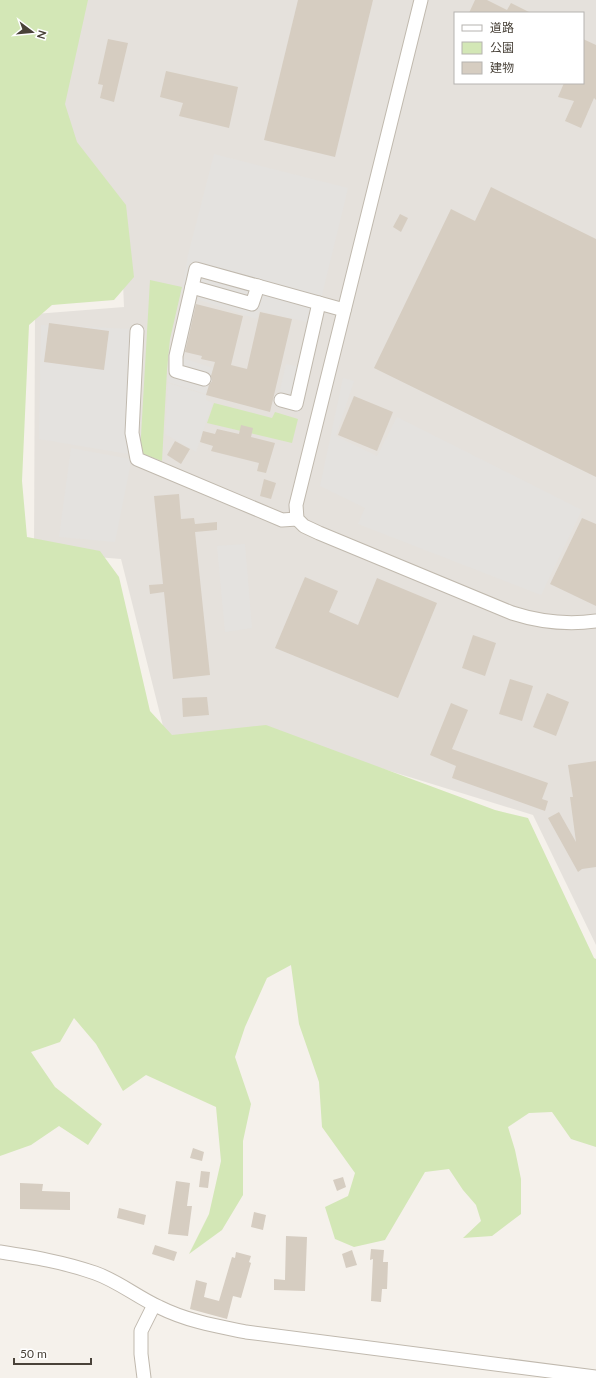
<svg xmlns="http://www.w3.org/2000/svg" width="596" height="1378" font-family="Lato,'Noto Sans JP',sans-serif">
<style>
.industrial{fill:#e5e1dc;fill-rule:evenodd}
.green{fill:#d3e7b6}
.parking{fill:#e4e2df}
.building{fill:#d6cdc1}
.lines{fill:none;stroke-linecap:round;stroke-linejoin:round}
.minor-casing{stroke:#c0b9ae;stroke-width:15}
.minor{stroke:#fff;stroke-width:13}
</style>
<rect width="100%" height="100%" fill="#f5f1eb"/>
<path class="industrial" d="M71,0H596V945L533,815L250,728L167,742L121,559L34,552L35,314L124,307L120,210L35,114ZM455,13H583V83H455Z"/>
<g class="green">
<polygon points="0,0 88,0 65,104 77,142 126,205 134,277 114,300 52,305 29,325 22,481 27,537 100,551 119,577 150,711 172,735 266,725 495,810 528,818 594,958 596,959 596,1147 571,1139 552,1112 529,1113 508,1127 515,1150 521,1179 521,1214 492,1236 463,1238 481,1221 476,1205 463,1190 449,1169 425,1172 385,1240 354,1247 335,1239 325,1207 348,1196 355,1173 322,1127 319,1082 299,1024 291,965 267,978 245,1027 235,1057 251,1104 243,1141 243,1195 222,1230 189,1254 209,1214 221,1161 216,1107 146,1075 123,1091 96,1044 74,1018 60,1042 31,1052 55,1087 102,1124 88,1145 59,1126 31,1145 0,1156"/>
<polygon points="150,280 182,287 170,339 167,370 162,461 140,453"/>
<polygon points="214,403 272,418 275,412 298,419 292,443 207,423"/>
</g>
<g class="parking">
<polygon points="214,154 348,188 315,324 259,311 257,319 181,294 188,255"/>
<polygon points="41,325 133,329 128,454 39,439"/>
<polygon points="171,354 213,368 206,394 168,382"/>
<polygon points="286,364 309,369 299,413 276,407"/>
<polygon points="343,378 354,381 336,436 377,456 397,417 582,510 541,595 358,524 365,508 320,486"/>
<polygon points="168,383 206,395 206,400 213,403 196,452 165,434"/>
<polygon points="71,448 130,459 130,467 115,542 59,537"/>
<polygon points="245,544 252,628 225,632 217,546"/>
</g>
<g class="building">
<polygon points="298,0 373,0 335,157 264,140"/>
<polygon points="475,0 487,0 507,10 511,3 531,13 469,13"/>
<polygon points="108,39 128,43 114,102 100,98 103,85 98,84"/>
<polygon points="583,39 596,45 596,100 594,98 581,128 565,121 574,101 558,97 564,83 583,83"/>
<polygon points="166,71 238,87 229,128 179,116 183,103 160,97"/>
<polygon points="491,187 596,239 596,477 374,368 451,209 475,221"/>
<polygon points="400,214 408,218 401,232 393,227"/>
<polygon points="196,304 243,316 231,365 247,369 260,312 292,319 270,412 206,395 209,385 212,381 211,376 215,362 201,359 202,356 185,352"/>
<polygon points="49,323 109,331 104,370 44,362"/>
<polygon points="354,396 393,412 377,451 338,435"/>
<polygon points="241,425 253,428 251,437 275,443 266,473 257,471 259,463 211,451 213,446 200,442 203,431 215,434 217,429 239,434"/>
<polygon points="175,441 190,449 181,464 167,455"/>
<polygon points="264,479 276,483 271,499 260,496"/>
<polygon points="179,494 181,519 194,518 195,524 217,522 217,530 195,532 210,675 173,679 164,592 150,594 149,585 163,584 154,496"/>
<polygon points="582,518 596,524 596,606 550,584"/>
<polygon points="305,577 338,591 329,612 358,625 377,578 437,603 398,698 275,648"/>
<polygon points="473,635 496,643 485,676 462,668"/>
<polygon points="510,679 533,686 522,721 499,714"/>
<polygon points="547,693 569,702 556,736 533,727"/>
<polygon points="207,697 209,715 183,717 182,698"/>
<polygon points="451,703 468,710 452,749 548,783 542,799 548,801 545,811 452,778 456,766 430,755"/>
<polygon points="596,761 596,867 582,869 578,872 548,818 559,812 576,842 570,797 573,797 568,765"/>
<polygon points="193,1148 204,1152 202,1161 190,1158"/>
<polygon points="201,1171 210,1172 208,1188 199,1187"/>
<polygon points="343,1177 346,1187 337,1191 333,1180"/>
<polygon points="176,1181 190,1183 187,1206 192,1206 188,1236 168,1234"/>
<polygon points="20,1183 43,1184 42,1191 70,1192 70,1210 20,1209"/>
<polygon points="119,1208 146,1215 144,1225 117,1218"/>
<polygon points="254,1212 266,1215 263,1230 251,1227"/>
<polygon points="286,1236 307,1237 305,1291 274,1290 274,1279 285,1280"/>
<polygon points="155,1245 177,1252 174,1261 152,1254"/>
<polygon points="371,1249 384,1250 383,1262 388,1262 387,1289 382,1289 381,1302 371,1301 373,1259 370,1260"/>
<polygon points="352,1250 357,1265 346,1268 342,1254"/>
<polygon points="236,1252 251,1256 249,1262 251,1263 241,1298 233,1296 227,1319 190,1309 196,1280 207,1283 204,1297 219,1301 232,1257 235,1258"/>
</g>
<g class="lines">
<defs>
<g id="minor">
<path d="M421,0L296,505L297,519L304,526L319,533L512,613C540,622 567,625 596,621"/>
<polyline points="192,287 252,304 258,286"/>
<polyline points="137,331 132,433 137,459 282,520 297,519"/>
<polyline points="204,379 176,371 176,356 196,269 344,310"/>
<polyline points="281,400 296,404 319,303"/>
<path d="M0,1252C32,1257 64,1262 95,1273C118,1281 137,1297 159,1307C187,1321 216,1326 246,1332L596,1377"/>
<polyline points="144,1378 141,1354 141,1331 154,1305"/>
</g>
</defs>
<use href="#minor" class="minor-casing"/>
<use href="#minor" class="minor"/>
</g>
<rect x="454" y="12" width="130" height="72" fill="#ffffff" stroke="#b6b3b0"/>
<rect x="462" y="25" width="20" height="6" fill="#ffffff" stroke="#b6b3b0"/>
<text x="490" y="32" font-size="12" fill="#494239">道路</text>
<rect x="462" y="42" width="20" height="12" fill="#d3e7b6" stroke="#b6b3b0"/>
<text x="490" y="52" font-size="12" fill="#494239">公園</text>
<rect x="462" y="62" width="20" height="12" fill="#d6cdc1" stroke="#b6b3b0"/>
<text x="490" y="72" font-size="12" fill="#494239">建物</text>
<g transform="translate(32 32) rotate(106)" stroke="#ffffff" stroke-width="3" paint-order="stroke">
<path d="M0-3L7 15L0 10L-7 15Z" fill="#494239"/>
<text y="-6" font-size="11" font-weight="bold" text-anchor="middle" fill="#494239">N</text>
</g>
<path d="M14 1358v6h77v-6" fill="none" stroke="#494239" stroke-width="2"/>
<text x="20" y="1358" font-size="12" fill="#494239" stroke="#ffffff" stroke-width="3" paint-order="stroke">50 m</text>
</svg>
